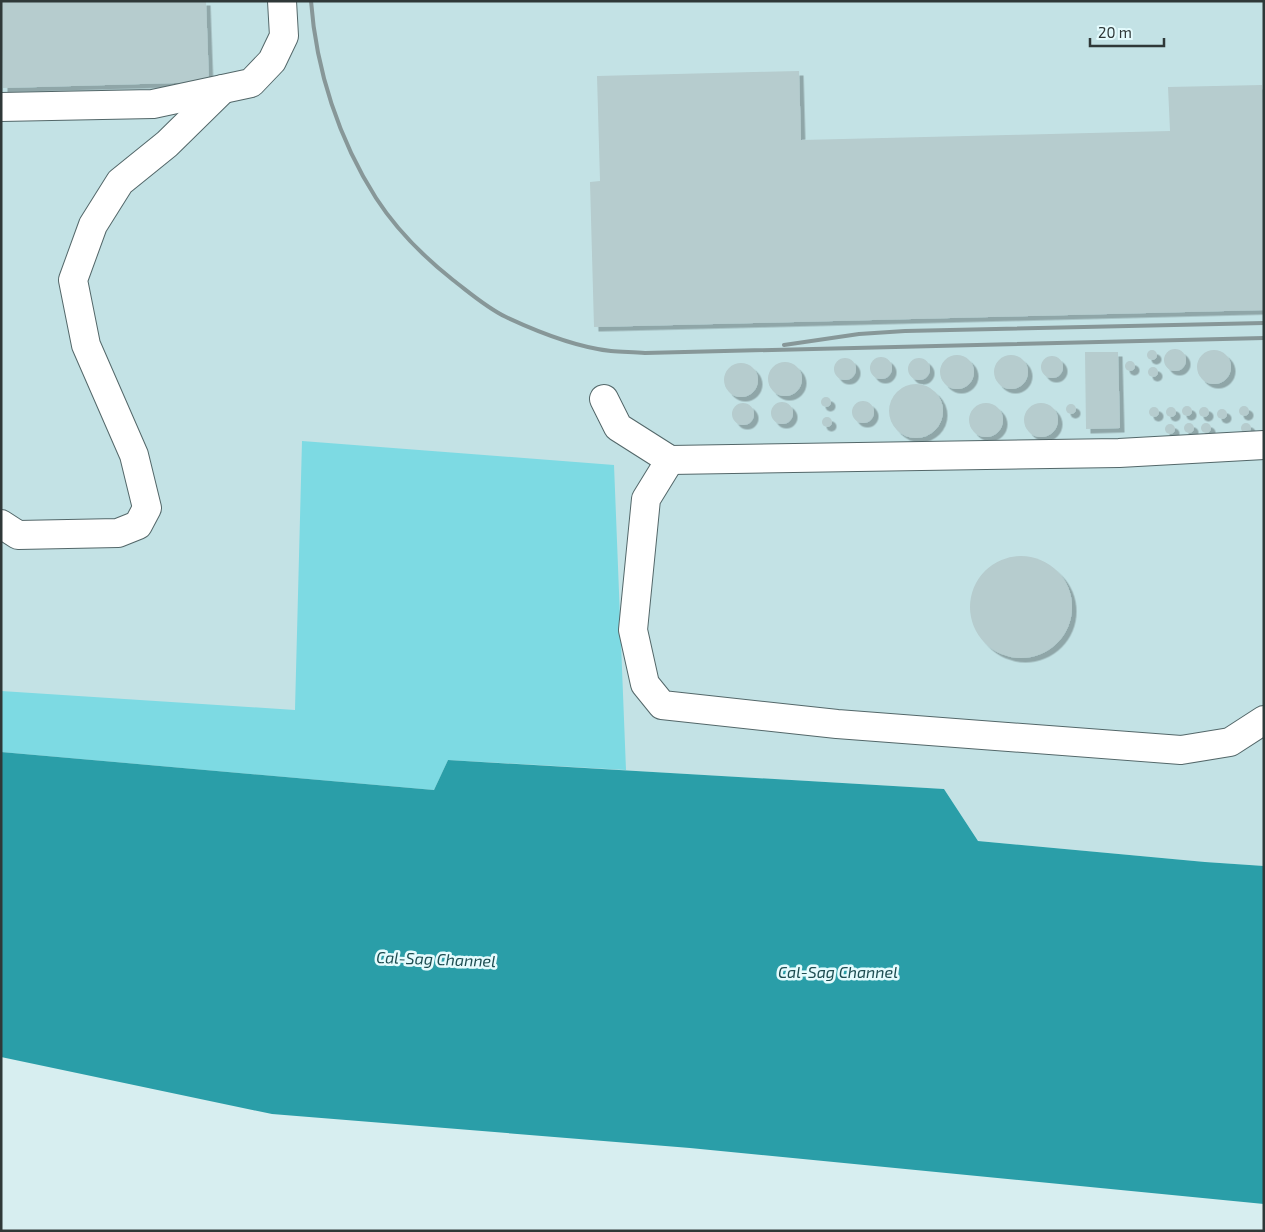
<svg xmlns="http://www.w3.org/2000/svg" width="1265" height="1232" font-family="'Exo 2',sans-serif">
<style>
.built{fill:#c3e2e5}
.green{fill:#7ddae3}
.water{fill:#2a9ea8}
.building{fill:#b6ccce;filter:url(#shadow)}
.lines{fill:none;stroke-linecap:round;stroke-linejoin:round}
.minor-casing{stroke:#536769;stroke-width:30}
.minor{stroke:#fff;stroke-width:28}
.rail{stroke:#879798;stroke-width:4}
.labels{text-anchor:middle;stroke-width:5;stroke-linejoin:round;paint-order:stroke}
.water-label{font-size:16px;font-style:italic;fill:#1d4d51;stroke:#e4fbfd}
</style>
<defs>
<filter id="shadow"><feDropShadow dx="4.5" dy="4.5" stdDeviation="0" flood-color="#0004"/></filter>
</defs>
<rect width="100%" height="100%" fill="#d7eef0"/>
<polygon class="built" points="1,1 1264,1 1264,866 1205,862 978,841 944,789 448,760 434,790 1,752"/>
<polygon class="green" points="302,441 614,465 626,770 448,760 434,790 1,752 1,691 295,710"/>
<polygon class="water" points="1,752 434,790 448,760 944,789 978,841 1205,862 1264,866 1264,1204 690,1148 272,1114 1,1057"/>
<g class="building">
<polygon points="1,1 206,1 209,82 3,88"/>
<polygon points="799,71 801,140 1170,131 1168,87 1262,85 1264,159 1264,310 594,327 590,182 600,181 597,76"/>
<circle cx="1175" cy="360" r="11"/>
<circle cx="1152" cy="355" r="5"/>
<circle cx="1214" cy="367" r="17"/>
<polygon points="1085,352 1118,352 1120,428 1086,429"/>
<circle cx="957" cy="372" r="17"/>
<circle cx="1011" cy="372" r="17"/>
<circle cx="1052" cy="367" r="11"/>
<circle cx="881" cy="368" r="11"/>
<circle cx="919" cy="369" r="11"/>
<circle cx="845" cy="369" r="11"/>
<circle cx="1130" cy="366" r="5"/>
<circle cx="785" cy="379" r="17"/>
<circle cx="741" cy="380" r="17"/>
<circle cx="1153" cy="372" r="5"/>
<circle cx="916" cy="411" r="27"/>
<circle cx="826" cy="402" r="5"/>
<circle cx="863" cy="412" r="11"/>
<circle cx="782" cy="413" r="11"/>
<circle cx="1041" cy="420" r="17"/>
<circle cx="986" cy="420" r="17"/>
<circle cx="743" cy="414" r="11"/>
<circle cx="1071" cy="409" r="5"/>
<circle cx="1187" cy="411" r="5"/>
<circle cx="1244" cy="411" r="5"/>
<circle cx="1171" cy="412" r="5"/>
<circle cx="1204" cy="412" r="5"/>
<circle cx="1154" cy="412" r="5"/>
<circle cx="1222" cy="414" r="5"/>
<circle cx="827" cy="422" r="5"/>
<circle cx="1189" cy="428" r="5"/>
<circle cx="1206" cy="428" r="5"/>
<circle cx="1246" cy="428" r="5"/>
<circle cx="1170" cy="429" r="5"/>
<circle cx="1021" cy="607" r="51"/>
</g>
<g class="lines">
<defs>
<g id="minor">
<polyline points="1,107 153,104 251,83 272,61 284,36 282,1"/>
<polyline points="604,399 618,427 670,460 1119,453 1264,445"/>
<polyline points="670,460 646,499 633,630 645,684 662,705 837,724 1181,750 1230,742 1264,720"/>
<polyline points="1,524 18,535 118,533 138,525 147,508 134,455 86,345 73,280 93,225 120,182 167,144 223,89"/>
</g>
</defs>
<use href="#minor" class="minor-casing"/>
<use href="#minor" class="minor"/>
<g class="rail">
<path d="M311,1C316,70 339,140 376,198C396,229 424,257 453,280C470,293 487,308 506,317C538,332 575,347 611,351C622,352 633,352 645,353L1264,338"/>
<polyline points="784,345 859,334 905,331 1264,323"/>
</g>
</g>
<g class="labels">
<g class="water-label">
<text transform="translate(436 959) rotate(2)" y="6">Cal-Sag Channel</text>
<text x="838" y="978">Cal-Sag Channel</text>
</g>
</g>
<rect width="1265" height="1232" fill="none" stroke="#2f3838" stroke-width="5"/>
<path d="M1090 38v8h74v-8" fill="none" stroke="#2f3838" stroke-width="2.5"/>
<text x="1098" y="38" font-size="15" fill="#2f3838" stroke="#e4fbfd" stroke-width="4" paint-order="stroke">20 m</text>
</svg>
